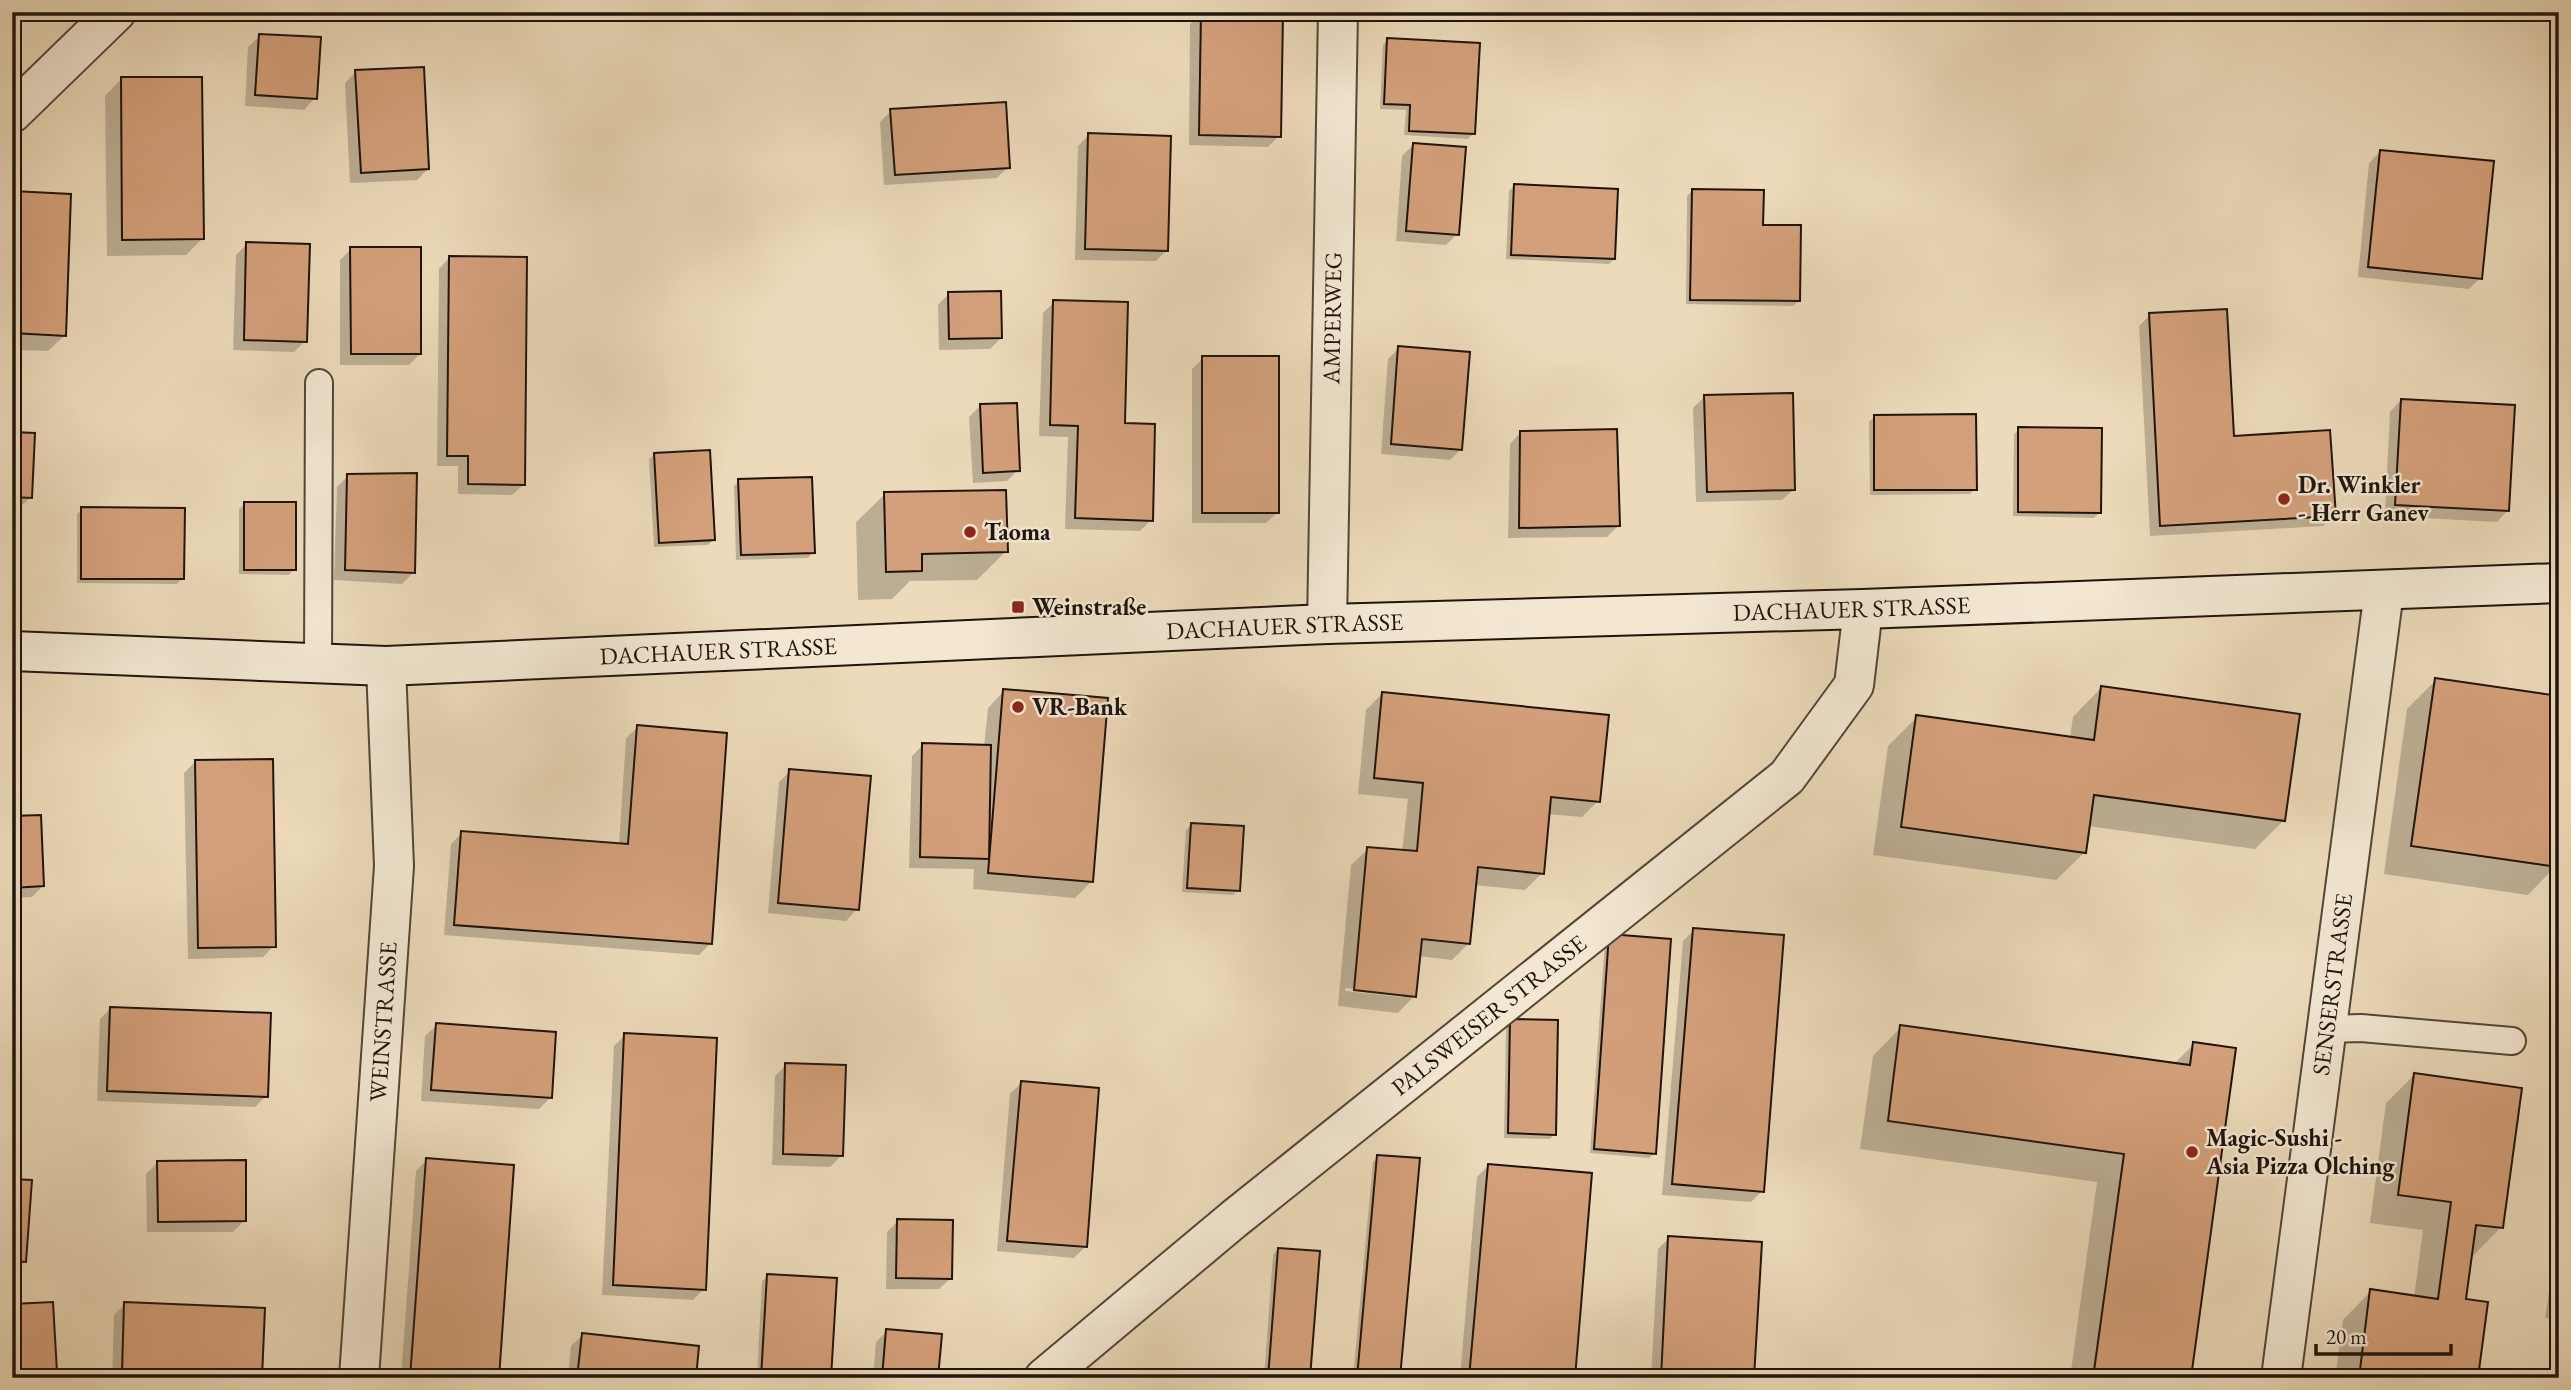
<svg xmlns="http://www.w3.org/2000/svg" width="2571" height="1390" font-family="'EB Garamond',serif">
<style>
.shadow{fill:#0003;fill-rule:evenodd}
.building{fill:#d4a07b;stroke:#1e140e;stroke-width:2}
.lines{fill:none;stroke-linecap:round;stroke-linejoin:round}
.lane-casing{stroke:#524639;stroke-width:30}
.street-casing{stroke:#524639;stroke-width:42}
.secondary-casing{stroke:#1e140e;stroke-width:42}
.lane{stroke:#f3e7d2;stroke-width:26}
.street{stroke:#f3e7d2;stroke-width:38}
.secondary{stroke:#f3e7d2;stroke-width:38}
.poi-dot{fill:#8f2418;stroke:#f3e7d2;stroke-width:2.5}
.labels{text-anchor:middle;stroke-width:5;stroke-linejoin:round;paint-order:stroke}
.street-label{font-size:24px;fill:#1e140e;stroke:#f3e7d2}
.poi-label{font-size:24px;font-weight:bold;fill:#1e140e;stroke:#f3e7d2;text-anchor:start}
</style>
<rect width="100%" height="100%" fill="#ecdaba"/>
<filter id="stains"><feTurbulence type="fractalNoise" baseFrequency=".00286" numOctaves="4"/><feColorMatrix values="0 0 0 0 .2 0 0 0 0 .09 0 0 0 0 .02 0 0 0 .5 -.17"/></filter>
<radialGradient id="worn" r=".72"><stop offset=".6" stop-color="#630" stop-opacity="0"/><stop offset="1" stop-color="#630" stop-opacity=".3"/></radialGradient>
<g class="shadow">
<polygon points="351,12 423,12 419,16 351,16"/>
<polygon points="1202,13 1279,136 1268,147 1189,145 1190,24"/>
<polygon points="260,36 315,98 304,110 245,106 248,47"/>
<polygon points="1388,40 1473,134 1468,139 1404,135 1406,110 1380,109 1383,45"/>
<polygon points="356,72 428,169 417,180 350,183 345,83"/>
<polygon points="121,79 202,239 186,255 107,256 105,96"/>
<polygon points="891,111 1008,167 997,178 884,185 880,122"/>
<polygon points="1089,135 1167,250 1156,261 1075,260 1078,146"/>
<polygon points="1413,145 1457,234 1446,245 1396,241 1402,156"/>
<polygon points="2380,152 2480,278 2469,289 2358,277 2369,163"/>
<polygon points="1514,186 1614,259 1609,264 1506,259 1509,191"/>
<polygon points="1692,191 1761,227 1798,301 1793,306 1686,304 1687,196"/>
<polygon points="12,193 65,335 48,351 12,350"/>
<polygon points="247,244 305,341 294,352 233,350 236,255"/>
<polygon points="351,249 420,354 409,365 340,365 340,260"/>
<polygon points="450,257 524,484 512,495 458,494 458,466 437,466 439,269"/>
<polygon points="949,294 1001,338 990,349 939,350 938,305"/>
<polygon points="1054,302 1151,520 1140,531 1065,529 1068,437 1039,436 1043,313"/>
<polygon points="2150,315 2233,438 2334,515 2323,526 2150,536 2139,326"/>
<polygon points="1399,348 1461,449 1450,460 1381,454 1388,359"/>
<polygon points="1203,358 1278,512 1266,523 1192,523 1192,369"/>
<polygon points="1704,397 1794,489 1782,500 1696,502 1693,408"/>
<polygon points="2401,400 2508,510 2497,522 2385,516 2390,412"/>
<polygon points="980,406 1018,470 1007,481 973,483 969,417"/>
<polygon points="1875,416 1975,489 1970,494 1870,495 1869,422"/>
<polygon points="2019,429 2099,513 2094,518 2013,516 2014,434"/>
<polygon points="1521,432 1618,526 1607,537 1508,538 1510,444"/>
<polygon points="12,434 31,497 19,508 12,508"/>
<polygon points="655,454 713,540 708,545 654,547 649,459"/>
<polygon points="348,476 413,573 402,584 334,580 337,487"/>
<polygon points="739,481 813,552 808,558 736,560 734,486"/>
<polygon points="885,494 1006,551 977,580 910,581 892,599 858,600 856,522"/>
<polygon points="245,504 294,569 289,575 239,574 239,509"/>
<polygon points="82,509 182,579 177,584 77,583 77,514"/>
<polygon points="2436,680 2559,698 2559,850 2556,866 2528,895 2384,874 2407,709"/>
<polygon points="2101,688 2284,820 2255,849 2088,826 2085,852 2056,880 1873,855 1888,746 1917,717 2070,738 2073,717"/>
<polygon points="1004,691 1091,882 1075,898 973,889 974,869 909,868 912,756 923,745 984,747 988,708"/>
<path d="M1383,693L1598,801L1582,817L1547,814L1542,873L1525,890L1474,885L1469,943L1452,960L1418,956L1414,996L1398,1013L1338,1006L1351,865L1368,849L1402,852L1408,799L1358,794L1366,710ZM1345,988L1402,994V997L1345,991Z"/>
<polygon points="638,727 710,944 699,955 444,935 451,844 462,833 619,845 626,738"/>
<polygon points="195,762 274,946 263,957 188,959 184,773"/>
<polygon points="790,771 857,909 846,921 768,913 779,782"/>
<polygon points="12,817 43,886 32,897 12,898"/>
<polygon points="1191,825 1238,890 1233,895 1182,892 1186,830"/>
<polygon points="1694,930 1762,1191 1751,1202 1662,1195 1683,941"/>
<polygon points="1605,941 1669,941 1655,1153 1649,1158 1590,1153"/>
<polygon points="111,1008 266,1096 255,1107 97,1101 100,1019"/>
<polygon points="1511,1021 1555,1134 1550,1139 1504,1138 1506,1026"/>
<polygon points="437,1025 550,1098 539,1109 421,1101 425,1036"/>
<polygon points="1901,1027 2173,1065 2194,1044 2190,1378 2070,1378 2097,1182 1860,1149 1873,1056"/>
<polygon points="625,1035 704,1289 693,1300 602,1295 614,1046"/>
<polygon points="786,1065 841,1156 830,1167 772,1165 775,1076"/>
<polygon points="2414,1075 2501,1227 2473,1256 2470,1255 2464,1300 2476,1378 2335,1378 2343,1320 2371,1291 2414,1297 2423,1230 2370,1223 2386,1103"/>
<polygon points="1021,1083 1085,1247 1074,1258 997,1251 1010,1094"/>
<polygon points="1378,1157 1399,1378 1353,1378 1373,1162"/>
<polygon points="427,1160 497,1378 401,1378 416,1171"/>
<polygon points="157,1163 244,1221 233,1232 147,1232 146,1174"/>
<polygon points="1488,1166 1573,1378 1460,1378 1477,1177"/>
<polygon points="12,1180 25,1261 20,1266 12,1266"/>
<polygon points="898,1221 951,1278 939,1289 886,1289 887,1232"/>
<polygon points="2559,1224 2559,1320 2545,1318"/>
<polygon points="1669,1238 1753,1378 1651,1378 1658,1249"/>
<polygon points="1278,1249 1308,1378 1264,1378 1273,1255"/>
<polygon points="768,1276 829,1378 757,1378 762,1281"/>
<polygon points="125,1304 261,1378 112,1378 114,1315"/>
<polygon points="12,1306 55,1372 49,1378 12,1378"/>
<polygon points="887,1331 936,1378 873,1378 876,1342"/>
<polygon points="583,1335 694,1378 568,1378 571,1346"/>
</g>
<g class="building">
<polygon points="1201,12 1283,13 1281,137 1199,135"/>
<polygon points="259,34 321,37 317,99 255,95"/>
<polygon points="1387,38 1480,43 1475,134 1409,131 1410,105 1384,104"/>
<polygon points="424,67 429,169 361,173 355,70"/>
<polygon points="121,77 202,77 204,239 122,240"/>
<polygon points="1006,102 1010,168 895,175 890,109"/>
<polygon points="1088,133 1171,136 1168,251 1085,249"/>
<polygon points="1413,143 1466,147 1459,235 1406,231"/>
<polygon points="2380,150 2494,161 2482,279 2368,267"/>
<polygon points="1514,184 1618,189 1615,259 1511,255"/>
<polygon points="1692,189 1764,190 1763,225 1801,225 1800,301 1690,300"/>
<polygon points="12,191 71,194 66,336 12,333"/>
<polygon points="246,242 310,244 307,342 244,340"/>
<polygon points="350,247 421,247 421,354 351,354"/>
<polygon points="449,256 527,257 525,485 468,484 468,456 447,456"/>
<polygon points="1001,291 1002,338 949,339 948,292"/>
<polygon points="1053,300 1128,302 1125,423 1155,424 1153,521 1075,518 1078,426 1050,425"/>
<polygon points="2227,309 2234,436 2330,430 2336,516 2160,526 2149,313"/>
<polygon points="1398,346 1470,352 1462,450 1391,444"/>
<rect x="1202" y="356" width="77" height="157"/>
<polygon points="1793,393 1795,490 1707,492 1704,395"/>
<polygon points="2401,399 2515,405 2509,511 2395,505"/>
<polygon points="1017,403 1020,471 983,473 980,404"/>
<polygon points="1976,414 1977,490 1874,490 1874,415"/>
<polygon points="2018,427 2102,428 2101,513 2018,512"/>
<polygon points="1617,429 1620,526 1519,528 1520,431"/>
<polygon points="12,432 35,433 32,498 12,497"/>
<polygon points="710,450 715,540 659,543 654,453"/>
<polygon points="417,473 415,573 345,570 347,474"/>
<polygon points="812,477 815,553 741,555 738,479"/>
<polygon points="1006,490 1008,552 922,554 922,571 886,572 884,492"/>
<rect x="244" y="502" width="52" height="68"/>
<polygon points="81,507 185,508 184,579 81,579"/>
<polygon points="2435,678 2559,696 2558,867 2411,846"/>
<polygon points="2101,686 2300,714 2285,821 2094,795 2086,853 1901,827 1916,715 2094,740"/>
<polygon points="1003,689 1108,698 1093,882 988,873"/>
<polygon points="1382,692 1609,715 1600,802 1551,797 1544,874 1478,867 1470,944 1422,939 1416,997 1354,990 1367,847 1417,851 1423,783 1374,778"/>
<polygon points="637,725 727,733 712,944 454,925 461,831 628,844"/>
<polygon points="922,743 991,745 989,859 920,857"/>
<polygon points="273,759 276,947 198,948 195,760"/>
<polygon points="789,769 871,776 859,910 778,903"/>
<polygon points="41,815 44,886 12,888 12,816"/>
<polygon points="1191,823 1244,826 1240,891 1187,888"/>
<polygon points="1693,928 1784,935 1764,1192 1672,1184"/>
<polygon points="1609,934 1671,939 1656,1154 1594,1149"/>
<polygon points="110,1007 271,1013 268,1097 107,1091"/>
<polygon points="1510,1019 1558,1020 1556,1135 1508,1133"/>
<polygon points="436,1023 556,1032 552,1098 431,1090"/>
<polygon points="1900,1025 2190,1065 2193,1042 2236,1048 2191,1378 2093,1378 2124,1154 1888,1121"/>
<polygon points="624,1033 717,1038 706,1290 613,1285"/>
<polygon points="785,1063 846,1065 843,1156 783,1154"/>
<polygon points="2414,1073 2522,1088 2503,1228 2476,1225 2466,1299 2488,1302 2478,1378 2359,1378 2370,1289 2438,1299 2451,1202 2398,1195"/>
<polygon points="1021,1081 1099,1088 1087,1247 1007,1241"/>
<polygon points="1377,1155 1420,1158 1400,1378 1357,1378"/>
<polygon points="426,1158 514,1165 499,1378 410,1378"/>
<polygon points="246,1160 246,1221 158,1222 157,1161"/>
<polygon points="1488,1164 1592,1173 1575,1378 1469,1378"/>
<polygon points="12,1179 32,1180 26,1262 12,1261"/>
<polygon points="897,1219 953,1220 952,1279 896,1278"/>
<polygon points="1668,1236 1762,1242 1754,1378 1661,1378"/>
<polygon points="1278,1248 1320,1251 1310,1378 1268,1378"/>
<polygon points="767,1274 837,1278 831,1378 761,1378"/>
<polygon points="53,1302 57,1372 12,1375 12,1304"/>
<polygon points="124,1302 265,1308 262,1378 122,1372"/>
<polygon points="886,1329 942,1334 938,1378 882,1378"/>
<polygon points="582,1333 699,1346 696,1378 577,1378"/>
</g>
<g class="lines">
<defs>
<g id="lane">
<polyline points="318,664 319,383"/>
<polyline points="2326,1029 2361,1028 2512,1041"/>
</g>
<g id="street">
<polyline points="12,113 116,12"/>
<path id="s1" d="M1327,624L1338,12"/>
<path id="s2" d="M359,1378L394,866L386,666"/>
<path id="s3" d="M1044,1378L1234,1219L1787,777L1854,685L1863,609"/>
<path id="s4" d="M2281,1378L2384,591"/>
</g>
<g id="secondary">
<path id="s5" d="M12,651L386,666L1327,624L1863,609L2559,583"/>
</g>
</defs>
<use href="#lane" class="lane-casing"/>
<use href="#street" class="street-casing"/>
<use href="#secondary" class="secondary-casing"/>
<use href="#lane" class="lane"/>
<use href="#street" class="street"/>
<use href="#secondary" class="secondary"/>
</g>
<g class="poi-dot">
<circle cx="2284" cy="499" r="7"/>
<circle cx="970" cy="532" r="7"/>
<rect x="1011" y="600" width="14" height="14" rx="3.5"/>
<circle cx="1018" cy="707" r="7"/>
<circle cx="2192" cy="1152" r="7"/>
</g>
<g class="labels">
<g class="street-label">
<text dy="8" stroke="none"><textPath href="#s1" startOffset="306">AMPERWEG</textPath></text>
<text dy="8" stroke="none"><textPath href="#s5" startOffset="1841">DACHAUER STRASSE</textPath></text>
<text dy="8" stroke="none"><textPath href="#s5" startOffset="1274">DACHAUER STRASSE</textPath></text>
<text dy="8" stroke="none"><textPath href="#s5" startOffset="707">DACHAUER STRASSE</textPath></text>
<text dy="8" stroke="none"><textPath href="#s4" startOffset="397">SENSERSTRASSE</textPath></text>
<text dy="8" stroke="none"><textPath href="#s3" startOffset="574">PALSWEISER STRASSE</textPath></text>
<text dy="8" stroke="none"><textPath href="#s2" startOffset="357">WEINSTRASSE</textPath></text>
</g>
<g class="poi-label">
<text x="2298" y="493">Dr. Winkler<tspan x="2298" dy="28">- Herr Ganev</tspan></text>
<text x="984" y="540">Taoma</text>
<text x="1032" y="615">Weinstraße</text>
<text x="1032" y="715">VR-Bank</text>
<text x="2206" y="1146">Magic-Sushi -<tspan x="2206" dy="28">Asia Pizza Olching</tspan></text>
</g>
</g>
<rect width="2571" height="1390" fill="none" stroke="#ecdaba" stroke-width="42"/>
<rect x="14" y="14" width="2543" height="1362" fill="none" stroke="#1e140e" stroke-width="3.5"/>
<rect x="21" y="21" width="2529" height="1348" fill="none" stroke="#1e140e" stroke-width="2"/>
<path d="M2316 1344v10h135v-10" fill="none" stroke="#1e140e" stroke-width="3.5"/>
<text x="2326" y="1344" font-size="21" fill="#1e140e" stroke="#f3e7d2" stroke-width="5" paint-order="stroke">20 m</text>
<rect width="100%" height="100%" filter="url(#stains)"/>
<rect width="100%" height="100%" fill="url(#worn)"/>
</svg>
